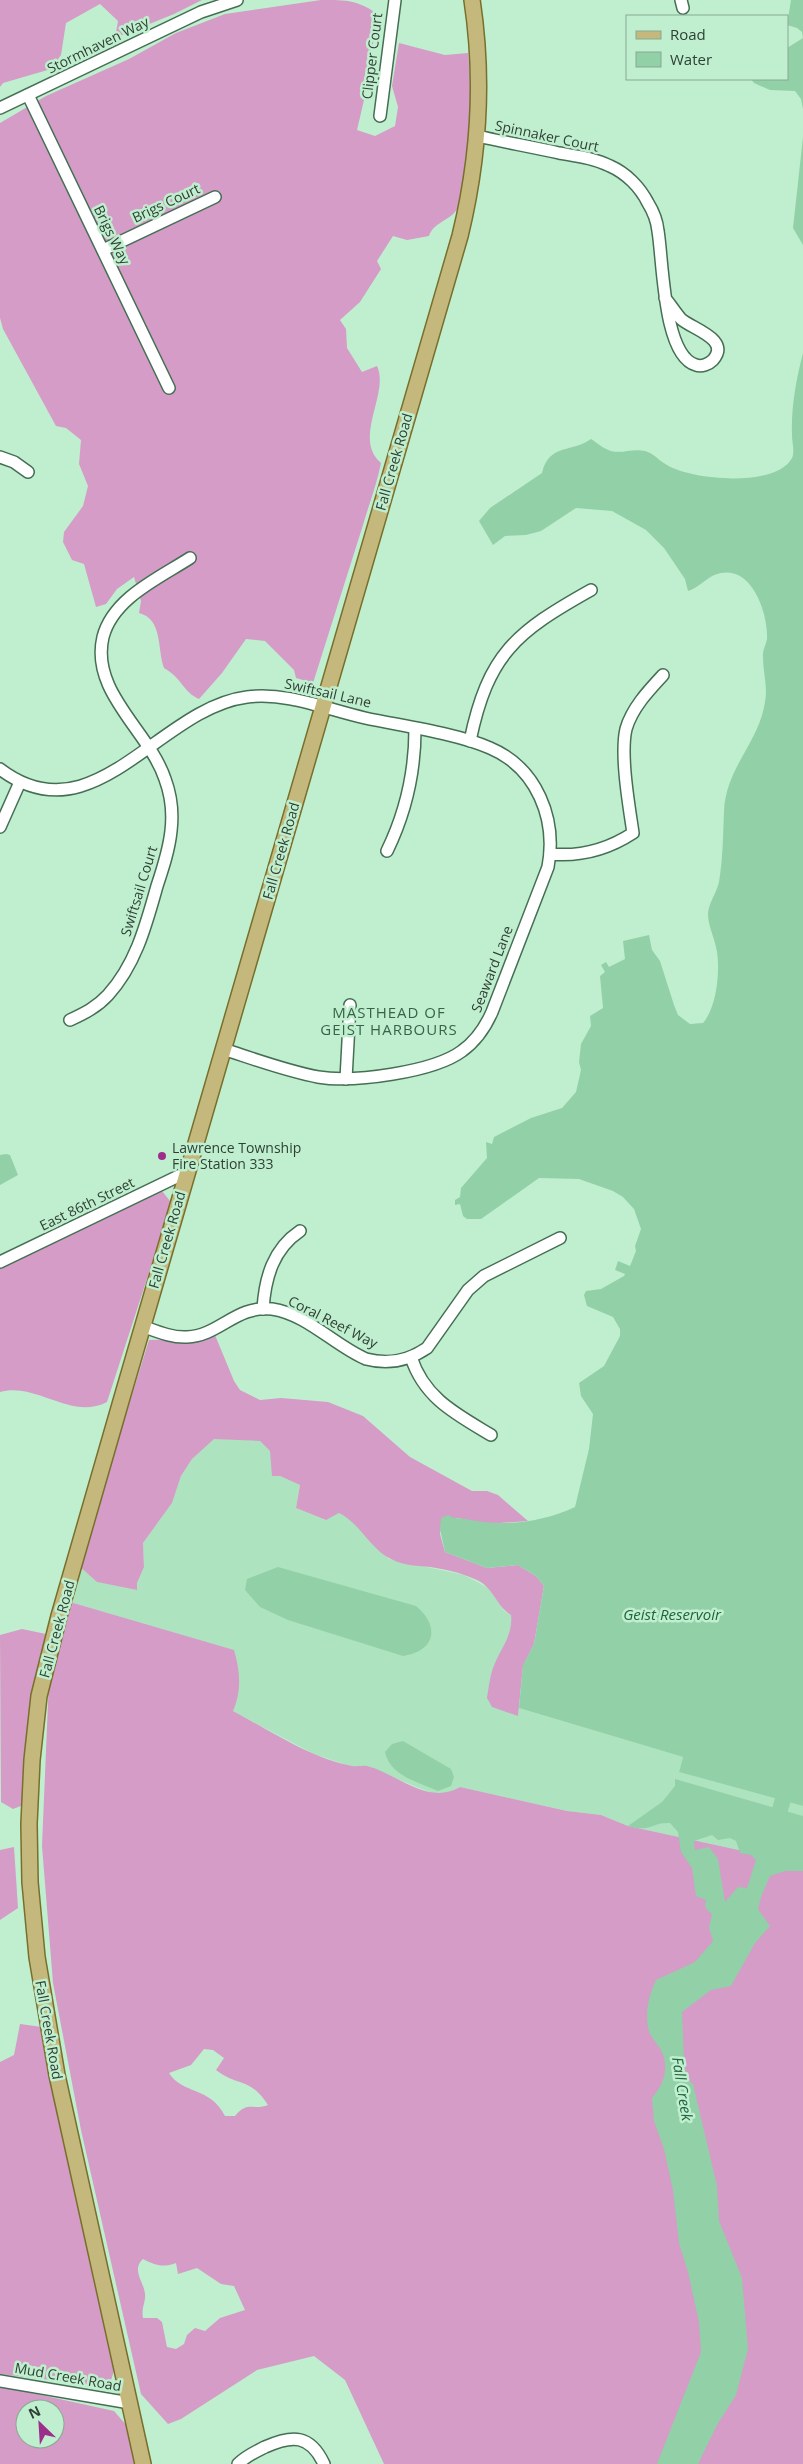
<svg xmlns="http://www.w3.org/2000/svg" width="803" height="2464" font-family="'Open Sans',sans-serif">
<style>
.built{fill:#aee3bf}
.forest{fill:#d49cc7;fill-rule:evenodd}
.water{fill:#92d0a7;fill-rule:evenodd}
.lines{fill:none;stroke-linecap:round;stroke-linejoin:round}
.river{stroke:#92d0a7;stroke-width:16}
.minor-casing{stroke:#456f54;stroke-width:14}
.major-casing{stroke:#776f2c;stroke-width:18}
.minor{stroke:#fff;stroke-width:11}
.major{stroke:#c5b87d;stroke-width:15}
.poi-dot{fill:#9e2e8c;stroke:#c0efcf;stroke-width:2}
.labels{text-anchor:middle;stroke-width:5;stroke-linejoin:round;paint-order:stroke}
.street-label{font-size:14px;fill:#2e4034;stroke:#c0efcf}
.poi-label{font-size:14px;fill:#2e4034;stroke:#c0efcf;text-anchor:start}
.neighbourhood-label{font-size:15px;letter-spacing:1px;fill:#396348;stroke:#c0efcf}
.water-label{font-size:15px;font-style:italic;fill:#1e633d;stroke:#c0efcf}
</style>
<rect width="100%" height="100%" fill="#c0efcf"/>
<polygon class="built" points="214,1438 260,1441 270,1451 280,1476 300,1485 296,1508 325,1520 339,1513 350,1518 389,1559 464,1575 490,1589 504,1611 511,1615 512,1623 507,1641 495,1664 518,1716 519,1708 683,1757 679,1772 803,1806 803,1864 628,1826 601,1815 567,1811 460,1787 449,1793 434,1794 366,1766 353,1767 314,1754 233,1711 233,1650 70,1602 79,1566 97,1582 137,1590 137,1583 144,1567 143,1543 172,1503 181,1476 192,1459"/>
<g class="forest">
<polygon points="0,0 202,0 174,14 115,38 118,21 100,4 66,23 61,55 51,69 3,83 0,87"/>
<path d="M321,0C347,0 359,0 380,16L363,83L364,100L357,130L375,136L395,126L398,107L392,86L399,43L445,55L468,53C472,88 471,175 458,207C453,220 434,221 429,236L407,240L393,236L377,261L381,269L360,302L340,320L346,329L347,348L362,372L377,366C390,394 352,438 381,463C377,484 369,504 363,525L313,683L296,678L294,670L265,641L246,639L222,673L199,699C183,692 182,678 164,668C157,649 163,619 139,613L141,601L134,577L117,589L106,604L96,607L84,564L72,560L63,542L64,532L83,506L88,486L79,464L81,440L66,428L56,426L3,329L0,318V123L46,96L129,59L176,33L225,14Z"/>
<path d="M162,1191L170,1201L166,1220L107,1402C71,1421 37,1382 0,1392V1267Z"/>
<path d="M215,1335L234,1381L240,1390L260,1400L281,1398L328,1402L363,1416L410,1457L472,1491H487L498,1495L528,1521L485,1524L458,1518L442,1522L440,1534L445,1552L487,1568L518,1565L536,1576L544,1586L534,1644L523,1666L518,1716L492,1707L487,1698C489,1686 490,1674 495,1663C502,1647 513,1634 511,1615C496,1606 494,1588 477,1580C464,1574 450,1570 436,1568C421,1565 405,1567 391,1559C370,1549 360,1523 339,1513L326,1520L296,1508L300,1485L280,1476H272L270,1451L260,1441L214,1439L192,1459L181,1476L172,1503L143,1543L144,1567L137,1583V1590L97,1582L79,1566L149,1340L193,1339Z"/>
<path d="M70,1602L234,1650C240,1670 242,1691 233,1711C271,1731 310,1758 352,1766C357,1767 362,1765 367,1766C398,1774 428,1806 460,1787L567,1811L601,1815L628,1826L803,1864V2464H384L345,2380L314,2356L257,2370L181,2419L168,2424L141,2394L81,2130L53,1983L42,1846L49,1679ZM204,2049L213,2050L224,2058L216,2070C238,2087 250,2077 268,2105C253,2111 248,2100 235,2116H225C210,2086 183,2095 169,2073L191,2065ZM143,2259C155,2265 162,2268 176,2263L178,2274L197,2268L221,2284L234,2286L245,2310L220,2318L205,2331L195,2328L187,2335L184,2344L176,2349L167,2347L162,2322L157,2318H143C141,2307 146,2302 145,2294C144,2282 131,2270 143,2259Z"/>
<polygon points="22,1629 46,1634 32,1709 26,1804 13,1809 1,1802 0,1635"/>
<polygon points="14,1847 18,1908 0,1920 0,1850"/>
<polygon points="20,2024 42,2027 114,2371 111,2380 102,2386 0,2374 0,2062 14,2055"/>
<path d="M0,2386L114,2411L127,2426L135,2464H0ZM25,2409H55V2439H25Z"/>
</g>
<g class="water">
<polygon points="791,0 803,0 803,109 801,99 795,91 770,90 754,83 751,79 787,79 787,48 803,38 802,32 797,28 787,25"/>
<polygon points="803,137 803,245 793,228"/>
<path d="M803,353V1806L679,1772L683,1757L519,1708L523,1665L534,1644L544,1586L536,1576L518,1565L487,1568L445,1552L440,1529L441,1518L448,1515C454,1519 458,1518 466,1519C501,1527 541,1523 575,1507L589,1449L593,1414L581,1396L579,1383L604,1366L620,1336V1329L613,1317L587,1306L584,1295L586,1291L601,1289L624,1276L625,1274L615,1270L618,1261L630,1266L636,1251L635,1246L641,1229L634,1209L623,1197L613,1191L579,1179L539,1178L481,1219H467L463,1216L460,1204L455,1205V1200L460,1197L461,1188L487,1158L486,1142L492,1144L494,1137L531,1118L562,1108L576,1092L581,1070L579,1062L581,1044L591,1026L590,1016L603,1008L600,976L605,972L601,965L606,962L609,967L625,959L623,941L649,935L652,950L660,961L674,1005L678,1015L690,1024L703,1023C717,1007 721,968 716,947C714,937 708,925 708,914C708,904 717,892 719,882C723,858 723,835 724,811C726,767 759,743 765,702C768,687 763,673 763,657C762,651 766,645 767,639C768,614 753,567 721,573C708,575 701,587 688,591L685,579L664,548L646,530L612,511L576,508L541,531L526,535L505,536L493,545L479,521L490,508L542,473C549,443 572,453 591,439C597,443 604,449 611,451C622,454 633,448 645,451C655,454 658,460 667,465C691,480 776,488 792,458C795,452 792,442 792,436C791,407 796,380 803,353Z"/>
<polygon points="6,1154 10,1155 18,1175 0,1185 0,1155"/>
<path d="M278,1567L416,1606C440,1626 436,1651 403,1656L288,1620L260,1607L245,1590L247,1579Z"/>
<path d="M403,1741L451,1769L454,1777L451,1786L438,1791C418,1782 390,1776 385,1752L392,1744Z"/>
<path d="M675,1779L803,1816V1871H785L770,1876L761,1897L758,1909L770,1926L755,1943L731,1986L711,1990L682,2012L684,2060L687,2079L693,2084L717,2186L719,2221L742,2278L748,2349L736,2395L717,2425L698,2464H657L701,2352L699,2322L688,2272L679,2243L673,2190L664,2149L654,2121L652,2098C664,2085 669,2068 662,2052C658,2044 650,2037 648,2028C645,2010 649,1996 656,1980L695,1962L713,1941L709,1927L712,1915L705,1907L706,1900L696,1896L692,1868L681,1852L678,1832L670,1823C651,1822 651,1833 628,1826L662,1802L675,1786ZM712,1835L718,1840L730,1838L736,1841L740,1853L751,1855L756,1860L747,1888L738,1887L725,1902L718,1859L709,1847L695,1850L694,1841Z"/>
</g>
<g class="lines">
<polyline class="river" points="774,1830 789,1779"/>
<defs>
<g id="minor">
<polyline points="681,0 683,8"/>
<polyline points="28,95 169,388"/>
<polyline points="0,108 201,12 237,0"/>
<polyline points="380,116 395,0"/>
<path d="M477,136C504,142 532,147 559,153C576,156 594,158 610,166C626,173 640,187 648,203C653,211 657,221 658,231C663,260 663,356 696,365C702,367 709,364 713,360C731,339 692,329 681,319C675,312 670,304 665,298"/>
<polyline points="103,250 215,197"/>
<polyline points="0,457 14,462 28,472"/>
<path d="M470,741C488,654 516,632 591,590"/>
<path d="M0,769C93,840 159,708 247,697C288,692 325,709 365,718C402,726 455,733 490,748C537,768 557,819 548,867L492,1012C485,1028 476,1041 462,1051C434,1072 353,1083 318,1077C286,1071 254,1059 223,1049"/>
<polyline points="0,827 20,782"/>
<path d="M387,851C406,812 415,772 415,729"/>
<path d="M550,854C581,857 607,850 633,833C629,806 620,755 626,729C632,708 649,690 663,675"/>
<path d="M70,1020C85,1013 97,1007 108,995C136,964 146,925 157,886C163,868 169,850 171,831C173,814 171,795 165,779C149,731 90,692 103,637C113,598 159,578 190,558"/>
<polyline points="346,1079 350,1005"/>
<polyline points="0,1262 187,1172"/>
<path d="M263,1309C265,1278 273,1249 300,1231"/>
<path d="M142,1326C156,1331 172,1338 187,1337C219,1336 236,1305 272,1309C307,1314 335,1346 366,1359C389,1365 408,1361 427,1348L468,1290L484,1276L560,1238"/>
<path d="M411,1357C424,1398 456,1414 491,1435"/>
<polyline points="0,2381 130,2403"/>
<path d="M238,2464C246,2456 255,2452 265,2447C292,2435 310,2434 324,2464"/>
</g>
<path id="major" d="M143,2464L57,2075L37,1957L30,1882L29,1824L32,1760L39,1696L59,1616L121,1401L460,236C479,158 484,79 472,0"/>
</defs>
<use href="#minor" class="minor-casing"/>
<use href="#major" class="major-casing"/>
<use href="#minor" class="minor"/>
<use href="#major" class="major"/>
</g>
<circle class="poi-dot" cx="162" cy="1156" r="5"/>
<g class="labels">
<g class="street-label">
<text transform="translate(98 45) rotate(-26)" y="5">Stormhaven Way</text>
<text transform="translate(372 56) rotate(-83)" y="5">Clipper Court</text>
<text transform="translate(547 136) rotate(12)" y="5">Spinnaker Court</text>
<text transform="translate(166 203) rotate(-25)" y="5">Brigs Court</text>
<text transform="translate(112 235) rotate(64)" y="5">Brigs Way</text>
<text transform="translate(394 462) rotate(-74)" y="5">Fall Creek Road</text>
<text transform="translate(328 693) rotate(13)" y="5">Swiftsail Lane</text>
<text transform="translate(281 851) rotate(-74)" y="5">Fall Creek Road</text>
<text transform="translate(139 891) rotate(-73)" y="5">Swiftsail Court</text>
<text transform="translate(492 969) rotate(-69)" y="5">Seaward Lane</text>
<text transform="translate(87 1204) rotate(-26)" y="5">East 86th Street</text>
<text transform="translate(167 1240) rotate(-74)" y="5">Fall Creek Road</text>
<text transform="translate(333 1322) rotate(27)" y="5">Coral Reef Way</text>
<text transform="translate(57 1629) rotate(-75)" y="5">Fall Creek Road</text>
<text transform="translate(49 2030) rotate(80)" y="5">Fall Creek Road</text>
<text transform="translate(68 2377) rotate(10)" y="5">Mud Creek Road</text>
</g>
<g class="poi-label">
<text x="172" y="1153">Lawrence Township<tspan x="172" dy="16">Fire Station 333</tspan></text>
</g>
<g class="neighbourhood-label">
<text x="389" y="1018">MASTHEAD OF<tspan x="389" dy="17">GEIST HARBOURS</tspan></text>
</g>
<g class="water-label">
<text x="672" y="1620">Geist Reservoir</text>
<text transform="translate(682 2089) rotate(81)" y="5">Fall Creek</text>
</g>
</g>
<rect x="626" y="15" width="162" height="65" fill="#c0efcf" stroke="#86a991"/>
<rect x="636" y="31" width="25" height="8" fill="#c5b87d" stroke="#86a991"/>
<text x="670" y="40" font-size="15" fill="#2e4034">Road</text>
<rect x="636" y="52" width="25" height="15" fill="#92d0a7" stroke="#86a991"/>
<text x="670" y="65" font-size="15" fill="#2e4034">Water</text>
<g transform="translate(40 2424) rotate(335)"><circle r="24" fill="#c0efcf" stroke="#86a991"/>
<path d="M0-4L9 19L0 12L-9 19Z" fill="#9e2e8c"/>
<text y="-8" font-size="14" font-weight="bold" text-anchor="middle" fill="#2e4034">N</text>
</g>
</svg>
